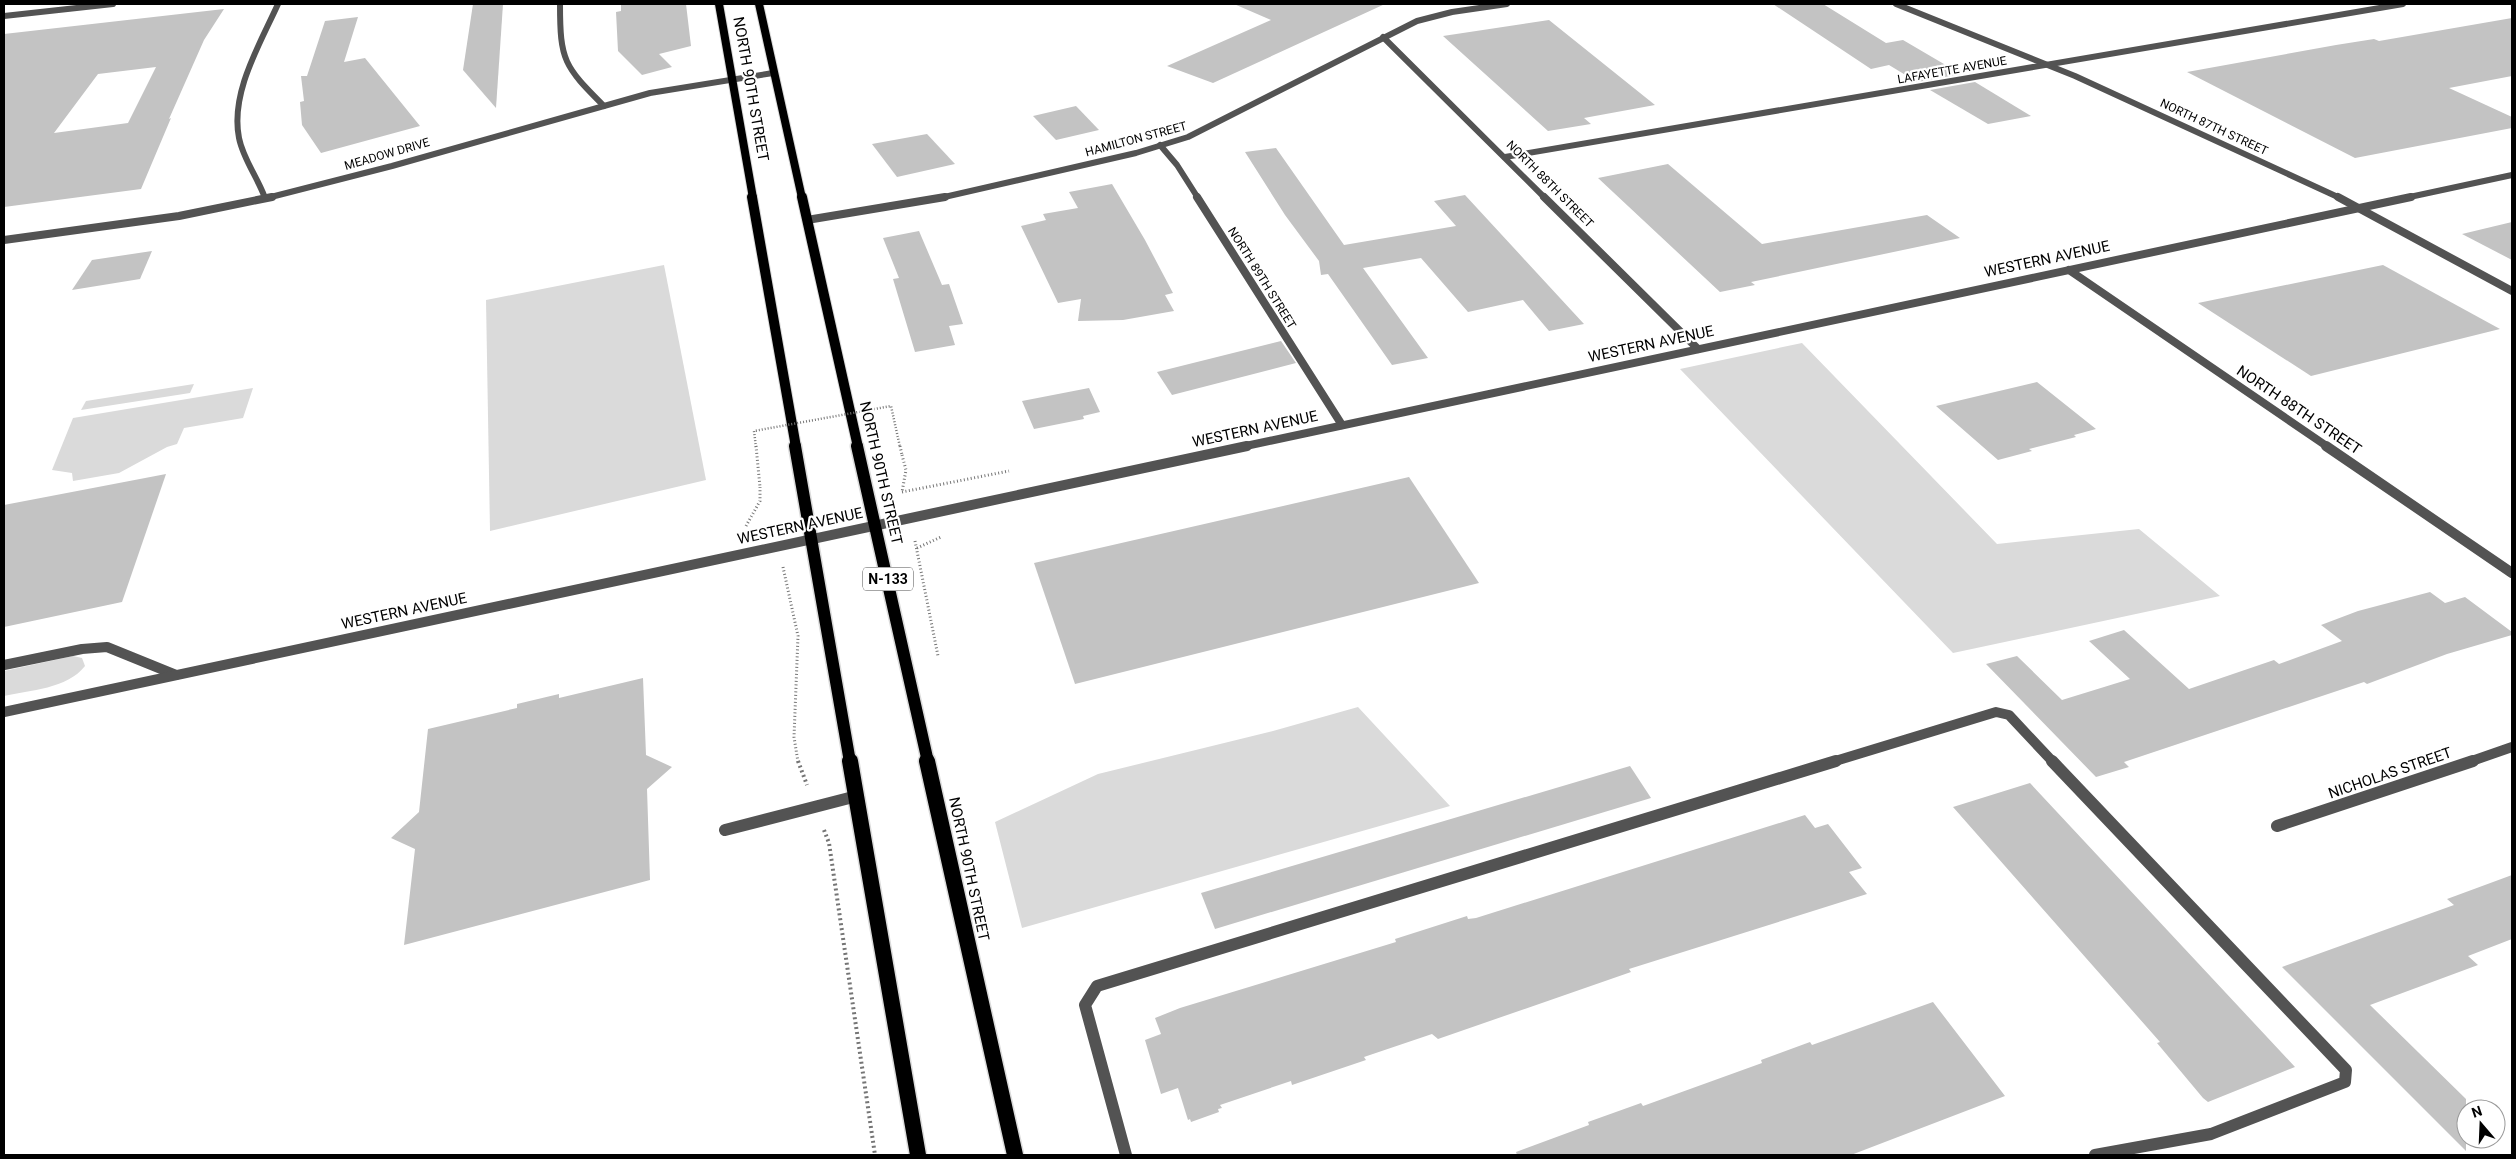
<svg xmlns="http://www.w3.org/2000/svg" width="2516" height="1159" font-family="Roboto,sans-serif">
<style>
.green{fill:#dadada}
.building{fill:#c3c3c3;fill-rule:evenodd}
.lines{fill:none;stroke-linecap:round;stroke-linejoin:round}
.primary-far3-casing{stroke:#dbdbdb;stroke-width:10}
.primary-far2-casing{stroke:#dbdbdb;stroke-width:12}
.primary-far1-casing{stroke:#dbdbdb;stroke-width:15}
.primary-casing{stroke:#dbdbdb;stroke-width:19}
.path-far1{stroke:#757575;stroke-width:3;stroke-dasharray:1 2.5;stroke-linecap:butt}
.path{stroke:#757575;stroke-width:4;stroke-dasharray:2 3;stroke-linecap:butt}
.service-far1{stroke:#535353;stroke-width:10}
.service{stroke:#535353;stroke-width:12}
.minor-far3{stroke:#535353;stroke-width:6}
.minor-far2{stroke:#535353;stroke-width:8}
.minor-far1{stroke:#535353;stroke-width:10}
.minor{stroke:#535353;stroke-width:12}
.tertiary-far2{stroke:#535353;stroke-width:6}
.tertiary-far1{stroke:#535353;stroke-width:8}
.tertiary{stroke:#535353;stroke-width:10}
.primary-far3{stroke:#000;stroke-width:8}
.primary-far2{stroke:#000;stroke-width:10}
.primary-far1{stroke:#000;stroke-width:12}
.primary{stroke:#000;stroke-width:16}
.path-bridge-far1{stroke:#757575;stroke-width:2.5;stroke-dasharray:1 2;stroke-linecap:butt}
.path-bridge{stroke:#757575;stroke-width:3;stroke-dasharray:1 2.5;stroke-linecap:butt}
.labels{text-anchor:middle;stroke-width:4.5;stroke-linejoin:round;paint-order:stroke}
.far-street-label{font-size:12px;fill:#000;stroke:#fff}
.shield{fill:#fff;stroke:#4c4c4c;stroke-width:1}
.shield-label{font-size:14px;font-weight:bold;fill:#000}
.street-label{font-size:15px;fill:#000;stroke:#fff}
</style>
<rect width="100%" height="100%" fill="#fff"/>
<g class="green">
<polygon points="664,265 706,480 490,531 486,300"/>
<polygon points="1802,343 1997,544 2139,529 2220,596 1953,653 1680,369"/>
<polygon points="194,384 190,393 81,410 86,401"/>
<polygon points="253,388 243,418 184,428 177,444 167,447 119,473 73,481 72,473 52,470 73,418"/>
<path d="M73,656L82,658L85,666C67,689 30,690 4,696V671Z"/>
<polygon points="1358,707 1450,806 1022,928 995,822 1098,774 1273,731"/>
</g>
<g class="building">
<polygon points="473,4 503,4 496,108 463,70"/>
<polygon points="621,4 686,4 691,46 659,54 672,67 642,75 618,51 616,12 621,11"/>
<polygon points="1234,4 1385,4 1213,83 1167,66 1271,20"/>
<polygon points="1773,4 1823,4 1886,43 1903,40 1961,74 1917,82 1889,65 1871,69"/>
<path d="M224,9L204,40L169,119L171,118L141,189L4,207V34ZM156,67L128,123L54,133L98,74Z"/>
<polygon points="358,17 344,62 365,58 420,126 321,153 302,125 300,102 304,101 301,76 307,76 325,21"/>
<polygon points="2512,18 2512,76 2449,88 2512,117 2512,128 2355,158 2187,72 2336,45 2374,39 2379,41"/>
<polygon points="1549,20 1655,105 1584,118 1591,124 1548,131 1443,36"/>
<polygon points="1975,82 2031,116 1988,124 1930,90"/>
<polygon points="1076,106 1099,130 1056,140 1033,116"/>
<polygon points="927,134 955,164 897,177 872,144"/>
<polygon points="1276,148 1344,245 1456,226 1434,201 1465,195 1584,324 1549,331 1523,300 1468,312 1421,258 1363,268 1428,358 1392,365 1328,274 1321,275 1319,261 1285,215 1245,152"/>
<polygon points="1668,164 1762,244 1927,215 1960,238 1751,282 1755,285 1720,292 1598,178"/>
<polygon points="1112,184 1145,240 1173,293 1165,295 1174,311 1123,320 1078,321 1081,299 1058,303 1021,226 1046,220 1043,214 1078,208 1069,192"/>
<polygon points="2512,222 2512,260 2462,234"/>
<polygon points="919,231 942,285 949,284 963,324 949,326 955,345 915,352 893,279 899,278 883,238"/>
<polygon points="152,251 140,279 72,290 92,260"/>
<polygon points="2383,265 2500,329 2311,376 2198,303"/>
<polygon points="1281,341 1296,363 1172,395 1157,372"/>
<polygon points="2037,382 2096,429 2074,435 2076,437 2029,449 2032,451 1998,460 1936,406"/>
<polygon points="1089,388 1100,412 1083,416 1084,419 1034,429 1022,401"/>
<polygon points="166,474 122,602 4,627 4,505"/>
<polygon points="1409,477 1479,583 1075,684 1034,563"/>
<polygon points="2430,592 2445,603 2465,597 2512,632 2512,635 2447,654 2367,684 2364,682 2124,762 2129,767 2096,777 1986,664 2017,656 2062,700 2130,679 2089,641 2124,630 2189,689 2274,660 2279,664 2342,641 2321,625 2358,611"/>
<polygon points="643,678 646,755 672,767 647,789 650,880 404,945 415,849 391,838 419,812 428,729 517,708 517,704 559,694 559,698"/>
<polygon points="1630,766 1651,798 1215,929 1201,893"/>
<polygon points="2030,783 2295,1067 2208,1102 2203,1098 2157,1043 2160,1042 1953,807"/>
<polygon points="1805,815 1815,828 1828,824 1862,868 1849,872 1867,894 1629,969 1631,972 1438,1039 1432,1034 1364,1057 1366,1060 1292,1085 1291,1081 1220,1105 1222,1108 1218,1109 1219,1112 1191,1122 1190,1119 1188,1120 1178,1088 1161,1094 1145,1040 1161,1034 1155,1018 1180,1008 1396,942 1395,939 1467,916 1468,919 1476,918"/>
<polygon points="2512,875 2512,939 2468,956 2478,965 2370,1005 2466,1099 2466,1151 2282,967 2454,905 2447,899"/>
<polygon points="1933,1002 2005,1096 1851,1155 1517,1155 1516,1152 1589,1125 1588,1122 1641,1103 1643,1106 1762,1063 1761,1060 1810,1042 1812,1045"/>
</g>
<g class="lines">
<defs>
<g id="primary-far3">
<polyline points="719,4 753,198"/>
<polyline points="759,4 802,198"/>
</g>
<g id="primary-far2">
<polyline points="752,197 796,447"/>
<polyline points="802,197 858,447"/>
</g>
<g id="primary-far1">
<polyline points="795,446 850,762"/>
<polyline points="857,446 928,762"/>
</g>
<g id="primary">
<polyline points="850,761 918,1155"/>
<polyline points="927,761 1015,1155"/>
</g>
</defs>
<use href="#primary-far3" class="primary-far3-casing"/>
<use href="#primary-far2" class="primary-far2-casing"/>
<use href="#primary-far1" class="primary-far1-casing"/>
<use href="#primary" class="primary-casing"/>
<g class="path-far1">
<polyline points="902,455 906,470 902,492"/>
<polyline points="902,492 1009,471"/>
<polyline points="746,526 760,501 760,487"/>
<polyline points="915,541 938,656"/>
<polyline points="917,548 941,537"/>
<polyline points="783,567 798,636 794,737 798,762"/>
</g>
<g class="path">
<polyline points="798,761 807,785"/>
<polyline points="824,830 829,843 875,1155"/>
</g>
<g class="service-far1">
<polyline points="4,665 82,649 107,647 176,675"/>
<polyline points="1832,762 1996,712 2009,715 2053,762"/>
</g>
<g class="service">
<polyline points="2052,761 2346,1070 2345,1082 2211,1134 2095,1155"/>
<polyline points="725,830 857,796"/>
<polyline points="1126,1155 1085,1005 1097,986 1836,761"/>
</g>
<g class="minor-far3">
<path d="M560,4C560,61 564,66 604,106"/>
<polyline points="1896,4 2075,76 2340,198"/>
<polyline points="4,16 113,4"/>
<polyline points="1383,37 1545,198"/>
<polyline points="1160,145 1177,165 1198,198"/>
<polyline points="1505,157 2403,4"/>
<path d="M265,198C258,178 243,159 239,138C230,93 260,44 278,4"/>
<polyline points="267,198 392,166 650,93 773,73"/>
<polyline points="940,198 1136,153 1188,137 1417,21 1452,12 1507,4"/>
</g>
<g class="minor-far2">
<polyline points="1197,197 1342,425"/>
<polyline points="1544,197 1698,349"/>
<polyline points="2338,197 2512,291"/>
<polyline points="807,220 945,197"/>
<polyline points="4,240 179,216 272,197"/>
<polyline points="2069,270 2328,447"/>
</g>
<g class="minor-far1">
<polyline points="2326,446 2512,573"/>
<polyline points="2469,762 2512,747"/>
</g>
<polyline class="minor" points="2277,826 2473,761"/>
<polyline class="tertiary-far2" points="2405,198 2512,175"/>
<polyline class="tertiary-far1" points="1241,447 2411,197"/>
<polyline class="tertiary" points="4,712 1247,446"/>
<use href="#primary-far3" class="primary-far3"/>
<use href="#primary-far2" class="primary-far2"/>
<use href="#primary-far1" class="primary-far1"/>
<use href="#primary" class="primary"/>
<polyline class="path-bridge-far1" points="756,447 754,431 891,406 900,447"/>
<g class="path-bridge">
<polyline points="756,446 760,487"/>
<polyline points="900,446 902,455"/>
</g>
</g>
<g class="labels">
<g class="far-street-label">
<text transform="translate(1952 70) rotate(-10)" y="4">LAFAYETTE AVENUE</text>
<text transform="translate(2214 127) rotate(25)" y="4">NORTH 87TH STREET</text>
<text transform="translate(1136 139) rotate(-15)" y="4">HAMILTON STREET</text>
<text transform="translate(387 154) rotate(-16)" y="4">MEADOW DRIVE</text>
<text transform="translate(1550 184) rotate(45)" y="4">NORTH 88TH STREET</text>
<text transform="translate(1262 278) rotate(58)" y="4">NORTH 89TH STREET</text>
</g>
<rect class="shield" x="863" y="567.5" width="50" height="23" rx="4"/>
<g class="shield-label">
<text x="888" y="584">N-133</text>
</g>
<g class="street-label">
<text transform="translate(751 89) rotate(80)" y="5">NORTH 90TH STREET</text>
<text transform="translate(2047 259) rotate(-12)" y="5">WESTERN AVENUE</text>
<text transform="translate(1651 344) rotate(-12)" y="5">WESTERN AVENUE</text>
<text transform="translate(2299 410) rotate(34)" y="5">NORTH 88TH STREET</text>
<text transform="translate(1255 429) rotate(-12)" y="5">WESTERN AVENUE</text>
<text transform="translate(881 473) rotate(77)" y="5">NORTH 90TH STREET</text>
<text transform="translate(800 526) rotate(-12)" y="5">WESTERN AVENUE</text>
<text transform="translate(404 611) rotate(-12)" y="5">WESTERN AVENUE</text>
<text transform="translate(2390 773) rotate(-19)" y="5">NICHOLAS STREET</text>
<text transform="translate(969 869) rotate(78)" y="5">NORTH 90TH STREET</text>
</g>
</g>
<rect width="2516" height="1159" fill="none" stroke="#000000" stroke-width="10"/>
<g transform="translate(2481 1124) rotate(341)"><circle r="24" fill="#ffffff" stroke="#999999"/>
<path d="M0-4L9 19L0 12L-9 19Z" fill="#000000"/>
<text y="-8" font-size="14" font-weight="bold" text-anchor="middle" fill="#000000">N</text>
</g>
</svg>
